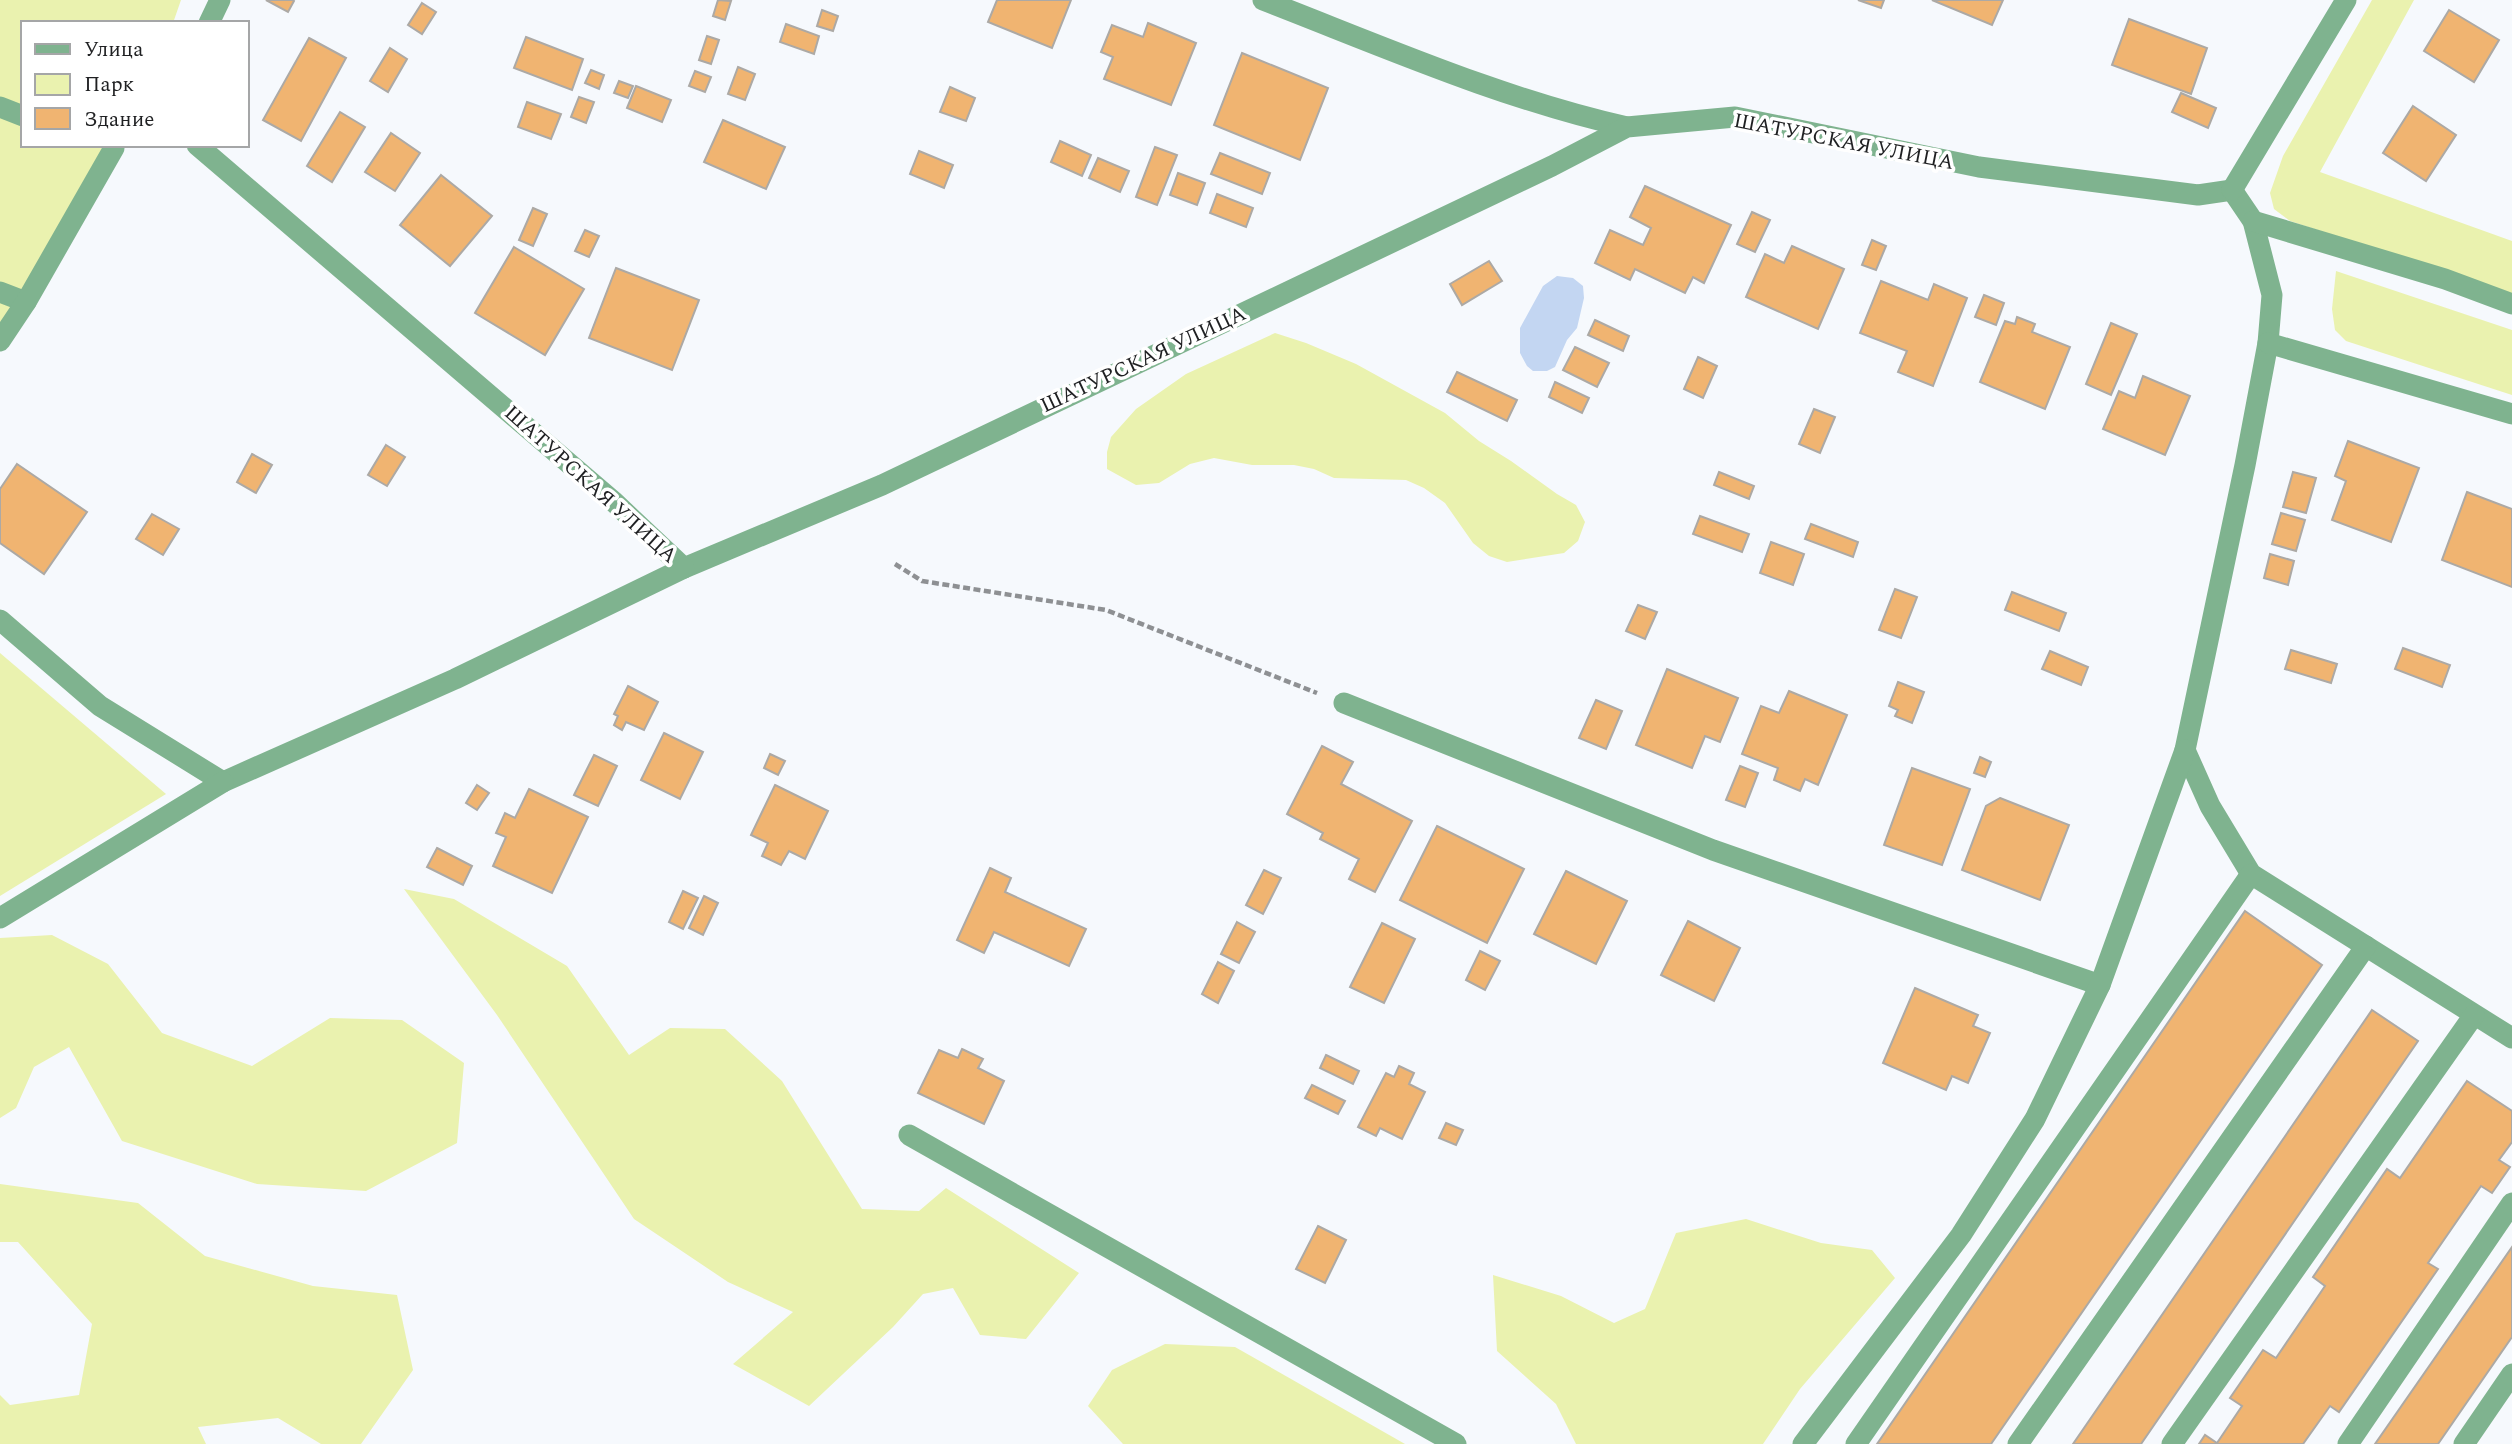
<svg xmlns="http://www.w3.org/2000/svg" width="2512" height="1444" font-family="Spectral,serif">
<style>
.green{fill:#eaf2af}
.water{fill:#c3d6f2}
.building{fill:#f0b471;stroke:#aca9a5;stroke-width:2}
.lines{fill:none;stroke-linecap:round;stroke-linejoin:round}
.path{stroke:#8e9093;stroke-width:4.5;stroke-dasharray:7 3.5;stroke-linecap:butt}
.minor{stroke:#7fb38f;stroke-width:21}
.labels{text-anchor:middle;stroke-width:7;stroke-linejoin:round;paint-order:stroke}
.street-label{font-size:21px;fill:#1f2022;stroke:#fff}
</style>
<rect width="100%" height="100%" fill="#f6f9fd"/>
<g class="green">
<polygon points="0,0 181,0 173,23 23,23 23,145 113,145 0,331"/>
<polygon points="2372,0 2414,0 2320,172 2512,241 2512,294 2290,221 2274,209 2270,193 2283,156"/>
<polygon points="2336,271 2512,330 2512,395 2346,341 2335,330 2332,309"/>
<polygon points="1275,333 1306,343 1356,364 1445,413 1479,441 1511,461 1557,494 1576,505 1585,522 1578,541 1564,553 1507,562 1489,556 1473,543 1445,503 1424,488 1406,480 1334,478 1314,469 1294,465 1252,465 1214,458 1190,464 1159,483 1136,485 1107,469 1107,452 1111,437 1136,409 1186,374"/>
<polygon points="0,653 166,794 0,896"/>
<polygon points="404,889 454,899 567,966 629,1055 670,1028 725,1029 782,1081 862,1209 919,1211 946,1188 1079,1273 1026,1339 980,1335 953,1288 923,1294 893,1327 809,1406 733,1364 793,1312 728,1282 634,1219 497,1015"/>
<polygon points="52,935 108,964 162,1033 252,1066 330,1018 402,1020 464,1063 457,1143 366,1191 257,1184 122,1141 69,1047 34,1067 16,1108 0,1118 0,938"/>
<polygon points="0,1184 138,1203 205,1256 313,1286 397,1295 413,1370 361,1444 321,1444 278,1418 198,1427 206,1444 0,1444 0,1395 10,1405 79,1395 92,1324 18,1242 0,1242"/>
<polygon points="1746,1219 1821,1243 1872,1250 1895,1278 1800,1389 1763,1444 1576,1444 1556,1404 1497,1351 1493,1275 1561,1296 1614,1323 1645,1309 1676,1233"/>
<polygon points="1165,1344 1235,1347 1405,1444 1123,1444 1088,1406 1112,1370"/>
</g>
<polygon class="water" points="1557,276 1573,278 1583,286 1584,298 1577,328 1567,340 1555,367 1547,371 1533,371 1527,366 1520,353 1520,328 1543,286"/>
<g class="building">
<polygon points="266,0 293,0 294,1 288,12"/>
<polygon points="718,0 731,1 725,20 713,16"/>
<polygon points="997,0 1071,0 1052,48 988,22"/>
<polygon points="1858,0 1884,0 1881,8"/>
<polygon points="1932,0 2003,0 1992,25"/>
<polygon points="422,3 436,12 422,34 408,25"/>
<polygon points="822,10 838,16 833,31 817,26"/>
<polygon points="2449,10 2499,40 2474,82 2424,51"/>
<polygon points="2129,19 2207,48 2191,94 2112,65"/>
<polygon points="1148,23 1196,43 1171,105 1104,79 1113,57 1101,52 1112,25 1143,37"/>
<polygon points="786,24 819,36 814,54 780,42"/>
<polygon points="707,36 719,40 711,64 699,60"/>
<polygon points="526,37 583,59 572,90 514,68"/>
<polygon points="309,38 346,58 301,141 263,120"/>
<polygon points="390,48 407,59 388,92 370,81"/>
<polygon points="1242,53 1328,88 1300,160 1214,125"/>
<polygon points="738,67 755,74 745,100 728,94"/>
<polygon points="591,70 604,75 599,89 585,83"/>
<polygon points="695,71 711,77 705,92 689,86"/>
<polygon points="619,81 633,86 628,98 614,93"/>
<polygon points="636,86 671,100 662,122 627,108"/>
<polygon points="950,87 975,98 966,121 940,112"/>
<polygon points="2181,93 2216,108 2208,128 2172,112"/>
<polygon points="579,97 594,102 586,123 571,117"/>
<polygon points="527,102 561,114 551,139 518,127"/>
<polygon points="2413,106 2456,135 2426,181 2383,153"/>
<polygon points="340,112 365,127 332,182 307,166"/>
<polygon points="723,120 785,147 766,189 704,162"/>
<polygon points="391,133 420,153 395,191 365,172"/>
<polygon points="1060,141 1091,155 1082,176 1051,162"/>
<polygon points="1155,147 1177,155 1157,205 1136,197"/>
<polygon points="919,151 953,165 944,188 910,174"/>
<polygon points="1220,153 1270,173 1262,194 1211,174"/>
<polygon points="1098,158 1129,171 1120,192 1089,178"/>
<polygon points="1178,173 1205,183 1197,205 1170,195"/>
<polygon points="441,175 492,216 450,266 400,225"/>
<polygon points="1645,186 1731,225 1704,283 1693,277 1685,293 1635,269 1630,280 1595,263 1610,230 1643,245 1651,228 1630,217"/>
<polygon points="1217,194 1253,208 1246,227 1210,213"/>
<polygon points="533,208 547,214 533,246 519,240"/>
<polygon points="1752,212 1770,220 1755,252 1737,244"/>
<polygon points="585,230 599,236 589,257 575,251"/>
<polygon points="1872,240 1886,246 1876,270 1862,265"/>
<polygon points="1792,246 1844,269 1818,329 1746,297 1765,254 1784,263"/>
<polygon points="514,247 584,289 545,355 475,313"/>
<polygon points="1489,261 1502,281 1462,305 1450,284"/>
<polygon points="616,268 699,300 672,370 589,338"/>
<polygon points="1881,281 1928,300 1934,284 1967,298 1933,386 1898,372 1907,351 1860,333"/>
<polygon points="1984,295 2004,303 1996,325 1975,317"/>
<polygon points="2017,317 2035,324 2032,332 2070,347 2045,409 1980,382 2005,321 2015,324"/>
<polygon points="1595,320 1629,336 1623,351 1588,335"/>
<polygon points="2111,323 2137,334 2111,395 2086,384"/>
<polygon points="1575,347 1609,363 1597,387 1563,370"/>
<polygon points="1698,357 1717,366 1703,398 1684,389"/>
<polygon points="1457,372 1517,400 1507,421 1447,392"/>
<polygon points="2143,376 2190,396 2165,455 2103,429 2119,391 2135,398"/>
<polygon points="1555,382 1589,398 1582,413 1549,397"/>
<polygon points="1814,409 1835,417 1820,453 1799,444"/>
<polygon points="2348,441 2419,468 2391,542 2332,520 2346,481 2335,476"/>
<polygon points="386,445 405,457 387,486 368,475"/>
<polygon points="252,454 272,465 256,493 237,482"/>
<polygon points="17,464 87,512 44,574 0,543 0,489"/>
<polygon points="1719,472 1754,486 1749,499 1714,485"/>
<polygon points="2293,472 2316,478 2306,513 2283,507"/>
<polygon points="2467,492 2512,509 2512,587 2442,560"/>
<polygon points="2281,513 2305,520 2296,551 2272,544"/>
<polygon points="152,514 179,529 163,555 136,539"/>
<polygon points="1700,516 1749,534 1742,552 1693,534"/>
<polygon points="1811,524 1858,542 1853,557 1805,539"/>
<polygon points="1771,542 1804,554 1793,585 1760,573"/>
<polygon points="2270,554 2294,561 2288,585 2264,578"/>
<polygon points="1895,589 1917,597 1901,638 1879,630"/>
<polygon points="2012,592 2066,613 2059,631 2005,610"/>
<polygon points="1638,605 1657,612 1645,639 1626,631"/>
<polygon points="2403,648 2450,665 2442,687 2395,669"/>
<polygon points="2291,650 2337,664 2331,683 2285,669"/>
<polygon points="2050,651 2088,667 2081,685 2042,669"/>
<polygon points="1667,669 1738,698 1720,742 1705,736 1692,768 1636,745"/>
<polygon points="1898,682 1924,692 1912,723 1895,716 1898,710 1889,706"/>
<polygon points="628,686 658,702 644,730 626,722 622,730 614,725 618,716 614,714"/>
<polygon points="1789,691 1847,715 1818,785 1805,779 1800,791 1774,780 1778,768 1742,754 1761,706 1779,713"/>
<polygon points="1596,700 1622,711 1606,749 1579,738"/>
<polygon points="664,733 703,752 680,799 641,780"/>
<polygon points="1322,746 1353,762 1341,784 1412,821 1375,892 1349,879 1359,859 1320,839 1323,833 1287,814"/>
<polygon points="770,754 785,761 778,775 764,768"/>
<polygon points="594,755 617,766 598,806 574,795"/>
<polygon points="1980,757 1991,762 1985,777 1974,773"/>
<polygon points="1740,766 1758,773 1745,807 1726,800"/>
<polygon points="1912,768 1970,789 1942,865 1884,845"/>
<polygon points="477,785 489,793 477,810 466,803"/>
<polygon points="775,785 828,811 805,859 789,851 781,865 762,856 768,843 751,835"/>
<polygon points="529,789 588,817 552,893 493,866 506,837 496,833 505,813 515,818"/>
<polygon points="2000,798 2069,825 2040,900 1962,870 1986,806"/>
<polygon points="1437,826 1524,869 1487,943 1400,900"/>
<polygon points="437,848 472,866 463,885 427,867"/>
<polygon points="990,868 1011,878 1005,892 1086,929 1069,966 994,932 984,953 957,940"/>
<polygon points="1264,870 1281,878 1263,914 1246,905"/>
<polygon points="1566,871 1627,901 1596,964 1534,934"/>
<polygon points="683,891 698,898 683,929 669,922"/>
<polygon points="704,896 718,903 703,935 689,928"/>
<polygon points="2245,911 2322,965 1991,1444 1877,1444"/>
<polygon points="1688,921 1740,948 1714,1001 1661,975"/>
<polygon points="1237,922 1255,932 1239,963 1221,954"/>
<polygon points="1382,923 1415,939 1384,1003 1350,987"/>
<polygon points="1480,951 1500,961 1485,990 1466,980"/>
<polygon points="1218,962 1234,971 1218,1003 1202,994"/>
<polygon points="1915,988 1978,1015 1973,1026 1990,1033 1968,1083 1952,1076 1946,1090 1883,1063"/>
<polygon points="2372,1010 2418,1041 2141,1444 2073,1444"/>
<polygon points="962,1049 983,1059 978,1068 1004,1081 984,1124 918,1093 939,1050 958,1058"/>
<polygon points="1326,1055 1359,1071 1353,1084 1320,1068"/>
<polygon points="1399,1066 1414,1073 1409,1084 1425,1092 1402,1139 1380,1128 1376,1136 1358,1127 1386,1073 1394,1077"/>
<polygon points="2467,1081 2512,1111 2512,1142 2499,1160 2510,1167 2492,1193 2481,1186 2428,1263 2438,1269 2339,1412 2330,1406 2303,1444 2199,1444 2205,1435 2217,1443 2242,1406 2230,1398 2263,1350 2276,1358 2325,1286 2313,1277 2387,1169 2400,1178"/>
<polygon points="1312,1085 1345,1101 1338,1114 1305,1098"/>
<polygon points="1446,1123 1463,1130 1456,1145 1439,1138"/>
<polygon points="1318,1226 1346,1240 1325,1283 1296,1269"/>
<polygon points="2512,1247 2512,1337 2438,1444 2375,1444"/>
</g>
<g class="lines">
<polyline class="path" points="895,564 922,581 1106,610 1317,693"/>
<g class="minor">
<path d="M1263,0C1382,46 1502,99 1627,127"/>
<polyline points="209,23 220,0"/>
<polyline points="0,107 23,116"/>
<polyline points="197,145 613,501 684,568 882,485 1552,166 1627,127 1735,117 1979,167 2198,195 2232,190"/>
<polyline points="2232,190 2253,221 2272,295 2268,343 2245,465 2185,750 2210,806 2251,874 2512,1038"/>
<polyline points="2232,190 2346,0"/>
<polyline points="2253,221 2445,279 2512,304"/>
<polyline points="0,292 26,302"/>
<polyline points="0,341 26,302 114,148"/>
<polyline points="2268,343 2512,414"/>
<polyline points="0,620 100,706 223,782 455,679 684,568"/>
<polyline points="1344,703 1713,850 2100,985"/>
<polyline points="0,918 223,782"/>
<polyline points="909,1135 1456,1444"/>
<polyline points="1803,1444 1961,1235 2035,1119 2100,985 2185,750"/>
<polyline points="1856,1444 2251,874"/>
<polyline points="2018,1444 2366,946"/>
<polyline points="2172,1444 2474,1015"/>
<polyline points="2348,1444 2512,1203"/>
<polyline points="2464,1444 2512,1374"/>
</g>
</g>
<g class="labels">
<g class="street-label">
<text transform="translate(1844 141) rotate(11)" y="7">ШАТУРСКАЯ УЛИЦА</text>
<text transform="translate(1143 359) rotate(-25)" y="7">ШАТУРСКАЯ УЛИЦА</text>
<text transform="translate(591 484) rotate(42)" y="7">ШАТУРСКАЯ УЛИЦА</text>
</g>
</g>
<rect x="21" y="21" width="228" height="126" fill="#ffffff" stroke="#a5a6a7" stroke-width="2"/>
<rect x="35" y="44" width="35" height="10" fill="#7fb38f" stroke="#a5a6a7" stroke-width="2"/>
<text x="84" y="56" font-size="21" fill="#1f2022">Улица</text>
<rect x="35" y="74" width="35" height="21" fill="#eaf2af" stroke="#a5a6a7" stroke-width="2"/>
<text x="84" y="91" font-size="21" fill="#1f2022">Парк</text>
<rect x="35" y="108" width="35" height="21" fill="#f0b471" stroke="#a5a6a7" stroke-width="2"/>
<text x="84" y="126" font-size="21" fill="#1f2022">Здание</text>
</svg>
